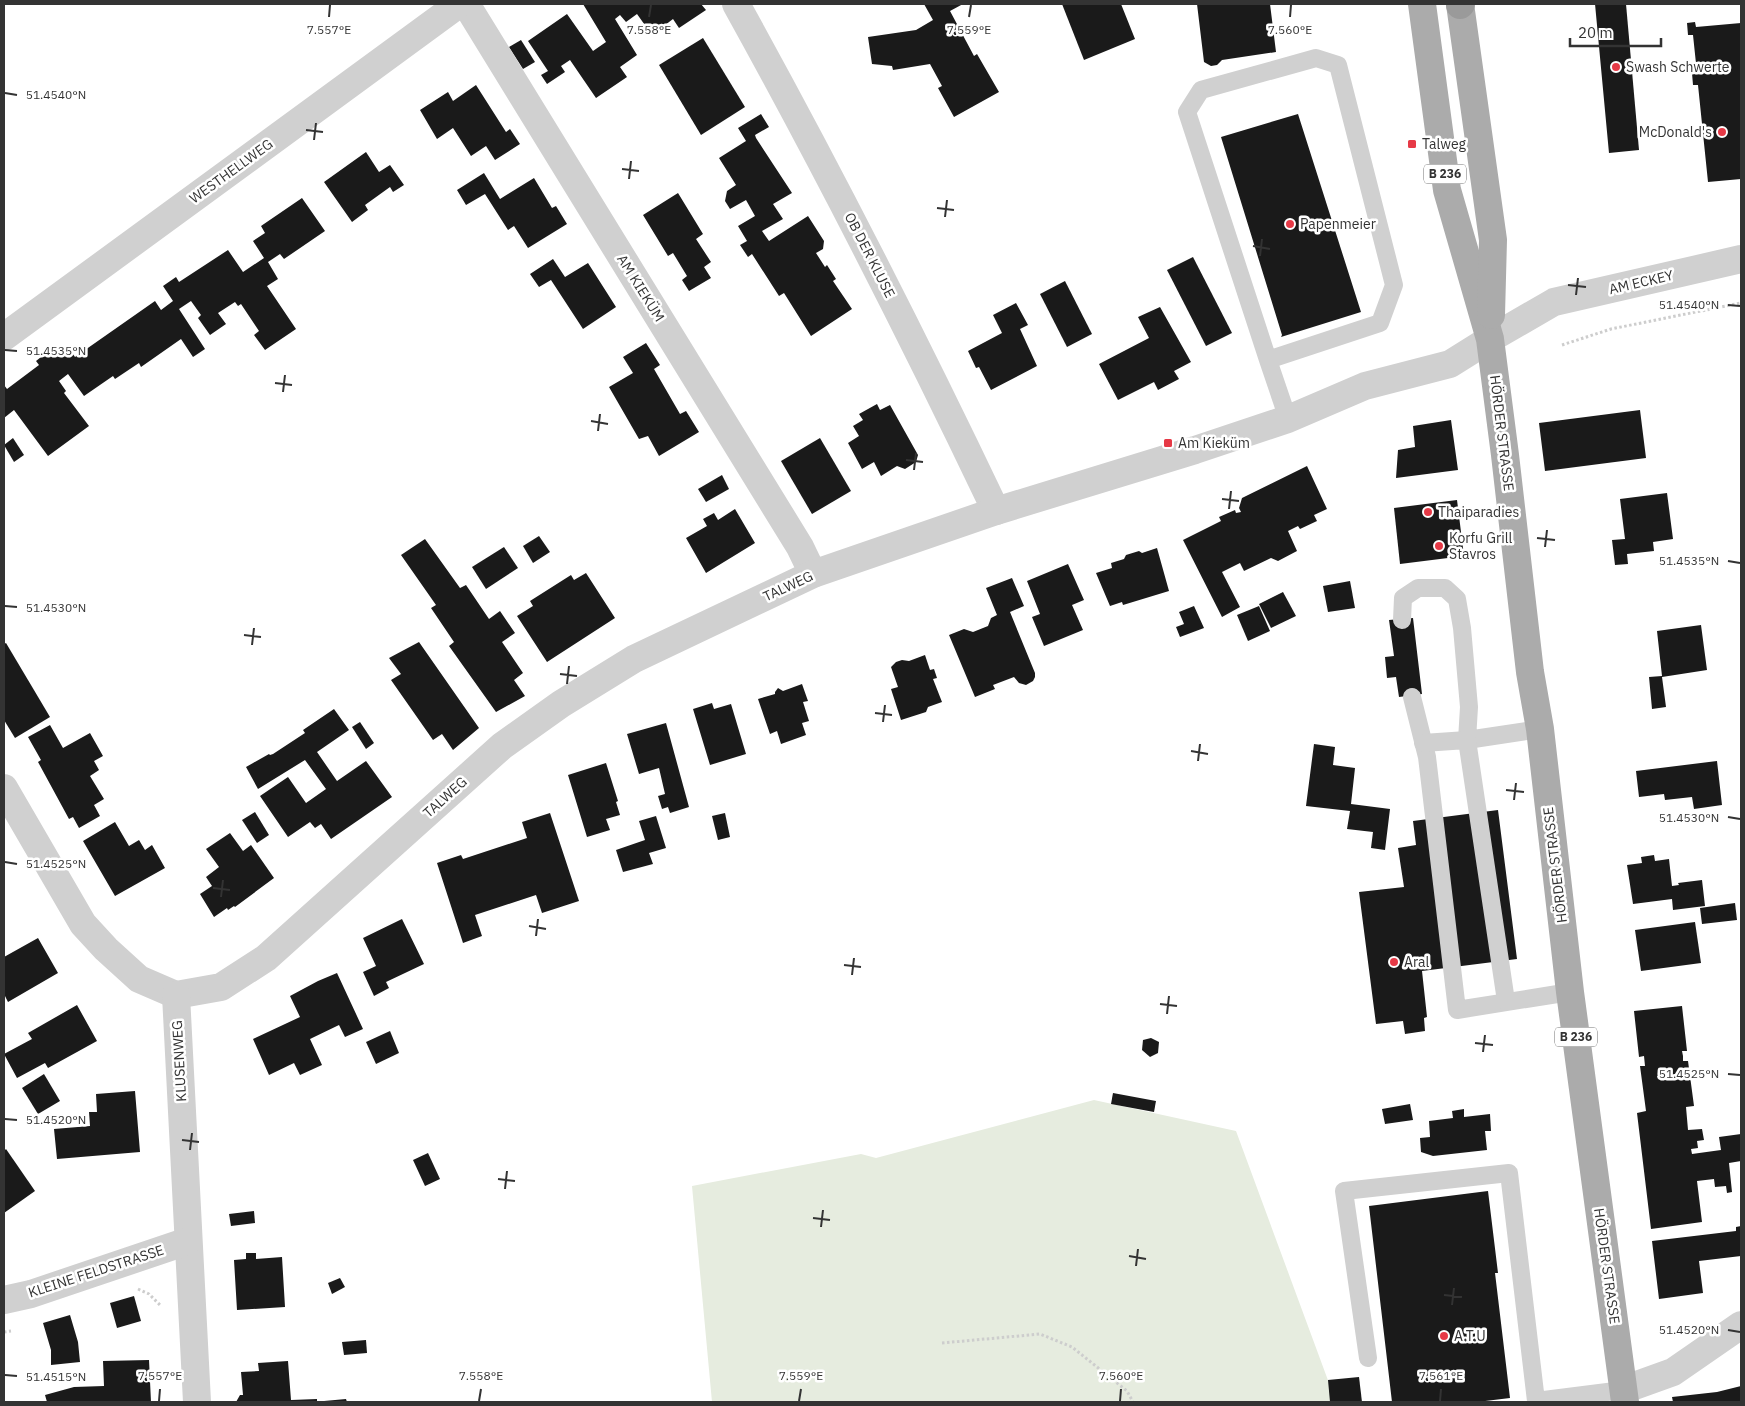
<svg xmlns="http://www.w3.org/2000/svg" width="1745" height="1406" font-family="'IBM Plex Sans',sans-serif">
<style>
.green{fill:#e6ecdf}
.building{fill:#1a1a1a}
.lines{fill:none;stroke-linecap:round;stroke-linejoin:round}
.path{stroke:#cdcdcd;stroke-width:3;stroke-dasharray:2.5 2.5;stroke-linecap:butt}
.service{stroke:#d0d0d0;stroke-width:18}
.minor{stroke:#d0d0d0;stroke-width:28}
.tertiary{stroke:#d0d0d0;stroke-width:28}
.primary{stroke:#ababab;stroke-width:28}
.motorway{stroke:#9a9a9a;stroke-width:28}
.ticks{fill:none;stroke:#333;stroke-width:2}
.poi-dot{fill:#e63946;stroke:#fff;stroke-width:2}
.labels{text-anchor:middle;stroke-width:5;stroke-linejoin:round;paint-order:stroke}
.shield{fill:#fff;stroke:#707070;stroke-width:1}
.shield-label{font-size:12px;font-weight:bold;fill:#333}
.poi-label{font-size:14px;fill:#333;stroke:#fff;text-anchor:start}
.street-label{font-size:14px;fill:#333;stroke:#fff}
.ticks-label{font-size:12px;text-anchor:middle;fill:#333;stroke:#fff;stroke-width:5;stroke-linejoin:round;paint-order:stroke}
</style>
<rect width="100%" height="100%" fill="#fff"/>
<polygon class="green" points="1094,1100 1236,1131 1336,1402 712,1402 692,1186 861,1154 876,1158"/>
<g class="building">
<polygon points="583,4 701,4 706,10 679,28 673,19 652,35 637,14 626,22 620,15 615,19 637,55 620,67 627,77 596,98 570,60 561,66 565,72 547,84 541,75 548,71 528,41 567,14 593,51 606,42"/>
<polygon points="924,4 963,4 950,11 974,56 977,54 999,92 954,117 938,88 942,86 930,64 893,70 892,66 872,64 868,37 916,30 933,20"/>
<polygon points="1062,4 1121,4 1135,39 1084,60"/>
<polygon points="1197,4 1270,4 1276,52 1222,60 1217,65 1211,66 1204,62"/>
<polygon points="1595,4 1626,4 1639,150 1609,153"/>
<polygon points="1695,22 1696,27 1741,23 1741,179 1708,182 1698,85 1693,85 1692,73 1697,73 1693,35 1688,35 1687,23"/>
<polygon points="703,38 745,107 701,135 659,65"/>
<polygon points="521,40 535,62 523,69 509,47"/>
<polygon points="476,85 506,132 510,129 520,144 495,160 486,146 471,156 453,128 437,139 420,110 448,92 453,101"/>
<polygon points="761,114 769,127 755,135 756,138 792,193 773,204 783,219 762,231 769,241 808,216 824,241 823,249 816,253 825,267 827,265 836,279 833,281 852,309 811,336 784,293 779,296 752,254 748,257 740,245 747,241 738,226 755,216 746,200 730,209 725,201 727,191 736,185 719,158 746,141 738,128"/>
<polygon points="1298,114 1361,312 1281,337 1282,335 1221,137"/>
<polygon points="366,152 379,172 390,165 404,185 393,192 390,187 365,205 368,210 352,222 324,182"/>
<polygon points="484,173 500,199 534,178 552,208 556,206 567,224 528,248 514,226 508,230 485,194 466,205 457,190"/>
<polygon points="678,193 703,234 696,239 711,262 704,267 711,278 689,291 682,280 687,276 673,253 668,256 643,215"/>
<polygon points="302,198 325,231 284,259 280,254 268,262 278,279 267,286 296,329 265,350 254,335 259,331 241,304 238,306 235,302 218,313 226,324 210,335 198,318 201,315 191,301 179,309 205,349 193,357 181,339 141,367 139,363 115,379 113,376 84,396 68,374 59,381 66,391 64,393 89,426 48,456 14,410 4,418 4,385 7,389 39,365 36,361 51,349 56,356 68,347 75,357 155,301 161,310 173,301 163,286 176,277 179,282 228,250 243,272 264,258 253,241 265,233 261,226"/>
<polygon points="1193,257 1232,333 1206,346 1167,270"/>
<polygon points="553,259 565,277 588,263 616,307 583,329 551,280 539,287 530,274"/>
<polygon points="1065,281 1092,334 1067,347 1040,294"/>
<polygon points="1016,303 1028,325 1020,329 1037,366 991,390 979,367 976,368 968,351 1002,333 993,315"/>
<polygon points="1160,307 1191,362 1174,371 1179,379 1158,390 1154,382 1118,400 1099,364 1149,338 1138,317"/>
<polygon points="646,343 660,365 654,369 680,414 686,411 699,432 659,456 648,436 639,439 609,387 633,373 623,357"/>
<polygon points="877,404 880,410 890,405 918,455 916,462 905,469 897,466 881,476 874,462 862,469 848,443 859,436 853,426 863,420 859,414"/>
<polygon points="1640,410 1646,458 1545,471 1539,423"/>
<polygon points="1451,420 1458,470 1396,478 1398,450 1415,447 1413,426"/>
<polygon points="13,438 24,455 14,462 4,445"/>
<polygon points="820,438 851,491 812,514 781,461"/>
<polygon points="1307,466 1327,509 1314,515 1317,521 1300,529 1298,526 1288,531 1297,551 1278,561 1271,558 1244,571 1240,563 1222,572 1240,607 1222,617 1183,540 1221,521 1219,517 1235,510 1236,513 1241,512 1239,508 1242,498"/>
<polygon points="722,475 729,489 706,502 698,489"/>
<polygon points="1667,493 1673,539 1653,542 1654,551 1627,554 1628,564 1615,565 1612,540 1625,539 1620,499"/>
<polygon points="1457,500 1464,556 1400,564 1394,508"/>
<polygon points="735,509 755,543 706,573 686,538 707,526 703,519 714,513 718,520"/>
<polygon points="539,536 550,552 533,563 523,546"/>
<polygon points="425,539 460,588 466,585 489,619 500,611 515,633 502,642 523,673 514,680 525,696 496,712 449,646 454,642 431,608 436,605 401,555"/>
<polygon points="504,547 518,568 486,589 472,567"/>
<polygon points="1157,548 1169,591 1123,605 1122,602 1110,606 1096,573 1112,568 1111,563 1124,559 1126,555 1139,551 1142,553"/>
<polygon points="1068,564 1084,600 1072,605 1083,630 1044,646 1032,617 1040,614 1027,581"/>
<polygon points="586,573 615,618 547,662 517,616 533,606 530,601 571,575 574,580"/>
<polygon points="1012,578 1024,606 1010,612 1035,673 1035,677 1033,681 1026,685 1019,683 1014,677 993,685 995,689 975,697 949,635 964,629 973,632 988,626 991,618 997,615 986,588"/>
<polygon points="1350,581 1355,608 1328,612 1323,586"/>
<polygon points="1283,592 1296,616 1271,628 1259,604"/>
<polygon points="1194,606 1204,628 1180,637 1176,627 1184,624 1179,612"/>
<polygon points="1259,606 1270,631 1248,641 1237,615"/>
<polygon points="1413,618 1422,694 1399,697 1396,677 1387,678 1385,657 1394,656 1389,620"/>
<polygon points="1701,625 1707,670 1662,677 1666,707 1652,709 1649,677 1662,676 1657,631"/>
<polygon points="419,642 479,728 453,750 442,734 433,740 391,680 401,674 389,658"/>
<polygon points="6,643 50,717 15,738 4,720 4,644"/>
<polygon points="925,655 930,670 934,669 937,678 933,679 942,702 928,707 926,712 901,720 891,689 898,687 891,667 896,662 902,660 909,661"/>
<polygon points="802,684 808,701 803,702 809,721 802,723 806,735 781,744 777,731 770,734 758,699 775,694 775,692 778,688 783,691"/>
<polygon points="712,703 714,709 731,704 746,754 710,765 693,709"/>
<polygon points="334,709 349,730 317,752 337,781 366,761 392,797 331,839 321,824 315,828 310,822 288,837 260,796 288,777 306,803 326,789 305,760 258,789 246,767 269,754 270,755 273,754 305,733 303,730"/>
<polygon points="360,722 374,743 366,749 352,727"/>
<polygon points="666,723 689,807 670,813 668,807 662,809 658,796 665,794 659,768 639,774 627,734"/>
<polygon points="50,725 63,748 90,733 103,756 94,761 99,770 90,776 104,799 94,805 100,816 79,828 73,817 69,819 38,762 41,760 28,737"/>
<polygon points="1314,744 1335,747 1333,765 1355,768 1351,804 1390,809 1385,850 1371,848 1373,832 1347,829 1350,811 1306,806"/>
<polygon points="1717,761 1722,805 1694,809 1692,797 1665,800 1664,794 1639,797 1636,771"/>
<polygon points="606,763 618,801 616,802 620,815 606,819 610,830 587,837 568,775"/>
<polygon points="1498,810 1517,959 1422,971 1427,1017 1424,1018 1425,1031 1405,1034 1403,1021 1376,1024 1359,892 1404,887 1398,848 1416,845 1413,821"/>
<polygon points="255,812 269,835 257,843 242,820"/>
<polygon points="550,813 579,901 542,913 536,895 475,915 482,936 463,943 437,863 461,855 463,859 527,838 522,822"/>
<polygon points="725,813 730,837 718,840 712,816"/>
<polygon points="656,816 666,848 649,853 653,864 623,872 616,850 645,840 639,821"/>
<polygon points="115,822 129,846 139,840 145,850 152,845 165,868 115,896 83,841"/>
<polygon points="230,833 243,851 251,845 274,878 235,907 234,906 228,910 227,908 214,917 200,894 212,886 206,877 219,867 206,849"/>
<polygon points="1654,855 1655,861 1669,859 1672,886 1679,885 1678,883 1702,880 1705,906 1673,910 1672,899 1633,904 1627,865 1642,863 1641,857"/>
<polygon points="1735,903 1737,920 1702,924 1700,908"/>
<polygon points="402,919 424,964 386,982 389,988 374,996 363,972 376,966 363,938"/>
<polygon points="1695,922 1701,963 1641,971 1635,930"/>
<polygon points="38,938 58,973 8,1002 5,996 4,997 4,957"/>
<polygon points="337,973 363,1029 345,1037 339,1025 310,1039 322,1065 300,1075 294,1063 269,1075 253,1039 300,1017 290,996 318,981"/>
<polygon points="77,1005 97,1041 48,1068 45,1063 17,1078 4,1054 32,1039 28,1033"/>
<polygon points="1682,1006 1687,1051 1682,1051 1683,1056 1683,1061 1688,1061 1694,1106 1686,1107 1688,1130 1702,1129 1704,1140 1697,1141 1698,1148 1691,1149 1692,1154 1721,1150 1719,1137 1741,1134 1741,1161 1729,1163 1732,1192 1727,1193 1726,1186 1715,1187 1714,1179 1697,1181 1702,1222 1651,1229 1637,1113 1646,1111 1640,1066 1645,1066 1644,1056 1639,1057 1634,1011"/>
<polygon points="390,1031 399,1053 376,1064 366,1042"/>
<polygon points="1151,1038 1159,1042 1158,1053 1150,1057 1142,1050 1143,1040"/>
<polygon points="44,1074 60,1101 38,1114 22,1088"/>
<polygon points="135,1091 140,1152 57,1159 54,1129 90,1126 89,1112 97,1112 96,1094"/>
<polygon points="1113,1093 1156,1101 1154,1112 1111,1104"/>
<polygon points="1410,1104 1413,1120 1385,1124 1382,1109"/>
<polygon points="1464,1109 1464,1117 1490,1114 1491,1131 1485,1131 1487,1150 1433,1156 1421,1152 1420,1138 1430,1137 1429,1121 1453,1118 1452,1111"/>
<polygon points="6,1149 35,1191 4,1213 4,1151"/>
<polygon points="428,1153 440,1179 425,1186 413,1160"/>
<polygon points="1488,1191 1498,1273 1495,1273 1510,1398 1477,1402 1392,1402 1369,1206"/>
<polygon points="254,1211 255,1223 231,1226 229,1214"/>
<polygon points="1741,1226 1741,1256 1699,1261 1703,1293 1659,1299 1652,1241 1736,1231 1736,1227"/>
<polygon points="246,1253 256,1253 256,1259 282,1257 285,1307 237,1310 234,1260 246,1259"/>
<polygon points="340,1278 345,1287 332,1294 328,1283"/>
<polygon points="134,1296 141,1321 117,1328 110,1303"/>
<polygon points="70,1315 78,1342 80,1362 51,1365 51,1350 43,1323"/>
<polygon points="366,1340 367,1353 344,1355 342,1342"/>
<polygon points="149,1360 151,1402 47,1402 45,1395 74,1387 104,1386 103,1361"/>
<polygon points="288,1361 291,1400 317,1399 317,1402 236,1402 240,1395 243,1395 241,1372 259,1371 258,1363"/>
<polygon points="1359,1377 1362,1402 1330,1402 1328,1380"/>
<polygon points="1741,1386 1741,1402 1673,1402 1672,1397 1717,1392"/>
<polygon points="346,1399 347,1402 325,1402 324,1401"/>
</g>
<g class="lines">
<g class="path">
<polyline points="1562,345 1611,329 1741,303"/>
<polyline points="138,1289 149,1294 161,1306"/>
<polyline points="4,1332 11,1331"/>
<polyline points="942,1343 1040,1334 1072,1347 1127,1391 1133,1402"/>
</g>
<g class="service">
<polyline points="1268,360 1380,323 1394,285 1338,65 1316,58 1201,90 1187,112 1268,360 1288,419"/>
<polyline points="1402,620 1403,598 1418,588 1445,588 1457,599 1462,628 1469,707 1467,740 1540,729"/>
<polyline points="1412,697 1427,757 1457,1010 1570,992"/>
<polyline points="1423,743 1467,740 1506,1001"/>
<polyline points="1368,1358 1344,1191 1509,1173 1536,1401 1623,1390"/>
</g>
<g class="minor">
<polyline points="466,4 800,547 813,574"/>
<path d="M736,4C828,170 914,339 996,511"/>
<polyline points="4,337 459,4"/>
<polyline points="4,788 83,924 106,949 139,979 176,995"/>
<polyline points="176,995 221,987 266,958 502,746 561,704 634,659 813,574 996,511 1195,450 1288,419 1365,386 1450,364 1490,339"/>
<polyline points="176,995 197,1402"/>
<polyline points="4,1300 31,1294 188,1241"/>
<polyline points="1623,1390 1673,1372 1741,1325"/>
</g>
<polyline class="tertiary" points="1490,339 1554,302 1741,259"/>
<g class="primary">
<polyline points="1422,4 1447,190 1490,339 1505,455 1530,672 1540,729 1570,992 1625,1402"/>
<polyline points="1460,4 1493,240 1491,315"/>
</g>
<polyline class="motorway" points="1460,5 1461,4"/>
</g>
<path class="ticks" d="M329,17L330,5M649,17L651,5M969,17L971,5M1290,17L1291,5M5,93L17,95M306,130L323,132M314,140L316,123M622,169L639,171M629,179L631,161M937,208L954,210M945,217L947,200M1253,246L1270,249M1260,256L1262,239M1568,285L1586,287M1576,295L1578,278M1728,305L1740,306M5,350L17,351M275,383L292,385M283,392L285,375M591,421L608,424M598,431L600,414M906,460L923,462M914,470L916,453M1222,499L1239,501M1229,509L1231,491M1537,538L1555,540M1545,547L1547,530M1728,561L1740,563M5,606L17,607M244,635L261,637M252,645L254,628M560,674L577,676M567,684L569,666M875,713L892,715M883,722L885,705M1191,751L1208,754M1198,761L1200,744M1506,790L1524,792M1514,800L1516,783M1728,817L1740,819M5,862L17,864M213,888L230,890M221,897L223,880M529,926L546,929M536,936L538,919M844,965L861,967M852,975L854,958M1160,1004L1177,1006M1167,1014L1169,996M1475,1043L1493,1045M1483,1052L1485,1035M1728,1074L1740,1075M5,1119L17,1120M182,1140L199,1142M190,1150L192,1133M498,1179L515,1181M505,1189L507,1171M813,1218L830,1220M821,1227L823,1210M1129,1256L1146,1259M1136,1266L1138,1249M1444,1295L1462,1297M1452,1305L1454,1288M1728,1330L1740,1332M5,1375L17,1376M159,1401L160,1389M479,1401L481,1389M799,1401L801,1389M1120,1401L1121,1389M1440,1401L1441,1389"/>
<g class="poi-dot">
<circle cx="1616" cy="67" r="5"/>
<circle cx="1722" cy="132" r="5"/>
<rect x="1407" y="139" width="10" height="10" rx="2.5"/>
<circle cx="1290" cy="224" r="5"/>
<rect x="1163" y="438" width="10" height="10" rx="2.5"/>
<circle cx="1428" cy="512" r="5"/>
<circle cx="1439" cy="546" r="5"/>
<circle cx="1394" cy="962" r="5"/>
<circle cx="1444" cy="1336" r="5"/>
</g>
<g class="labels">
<g class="shield">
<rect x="1424" y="164.5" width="42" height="19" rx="4"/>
<rect x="1555" y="1027.5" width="42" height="19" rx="4"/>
</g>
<g class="shield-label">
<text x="1445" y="178">B 236</text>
<text x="1576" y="1041">B 236</text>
</g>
<g class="poi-label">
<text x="1626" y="72">Swash Schwerte</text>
<text x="1712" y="137" text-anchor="end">McDonald's</text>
<text x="1422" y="149">Talweg</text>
<text x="1300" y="229">Papenmeier</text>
<text x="1178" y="448">Am Kieküm</text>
<text x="1438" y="517">Thaiparadies</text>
<text x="1449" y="543">Korfu Grill<tspan x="1449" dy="16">Stavros</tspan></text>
<text x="1404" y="967">Aral</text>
<text x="1454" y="1341">A.T.U</text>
</g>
<g class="street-label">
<text transform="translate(231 171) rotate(-36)" y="5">WESTHELLWEG</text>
<text transform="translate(870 255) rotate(63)" y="5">OB DER KLUSE</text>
<text transform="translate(1641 282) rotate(-13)" y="5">AM ECKEY</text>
<text transform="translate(641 288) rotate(58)" y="5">AM KIEKÜM</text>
<text transform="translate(1502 433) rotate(83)" y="5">HÖRDER STRASSE</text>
<text transform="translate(788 586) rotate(-25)" y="5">TALWEG</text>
<text transform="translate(445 797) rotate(-42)" y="5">TALWEG</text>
<text transform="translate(1555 865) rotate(-97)" y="5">HÖRDER STRASSE</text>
<text transform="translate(179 1061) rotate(-93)" y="5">KLUSENWEG</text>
<text transform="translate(1607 1266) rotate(82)" y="5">HÖRDER STRASSE</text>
<text transform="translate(96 1271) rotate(-18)" y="5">KLEINE FELDSTRASSE</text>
</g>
</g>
<g class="ticks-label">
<text x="329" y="34">7.557°E</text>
<text x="649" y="34">7.558°E</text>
<text x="969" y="34">7.559°E</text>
<text x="1290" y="34">7.560°E</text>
<text x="56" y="99">51.4540°N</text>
<text x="1689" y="309">51.4540°N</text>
<text x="56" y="355">51.4535°N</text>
<text x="1689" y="565">51.4535°N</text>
<text x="56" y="612">51.4530°N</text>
<text x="1689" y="822">51.4530°N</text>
<text x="56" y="868">51.4525°N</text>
<text x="1689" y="1078">51.4525°N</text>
<text x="56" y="1124">51.4520°N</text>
<text x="1689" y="1334">51.4520°N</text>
<text x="160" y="1380">7.557°E</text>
<text x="481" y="1380">7.558°E</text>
<text x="801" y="1380">7.559°E</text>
<text x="1121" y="1380">7.560°E</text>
<text x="1441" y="1380">7.561°E</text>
<text x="56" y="1381">51.4515°N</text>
</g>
<rect width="1745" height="1406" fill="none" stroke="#333333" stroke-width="10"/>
<path d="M1570 38v8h91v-8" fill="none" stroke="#333333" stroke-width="2.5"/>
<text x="1578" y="38" font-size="15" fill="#333333" stroke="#ffffff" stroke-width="4" paint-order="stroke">20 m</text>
</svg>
